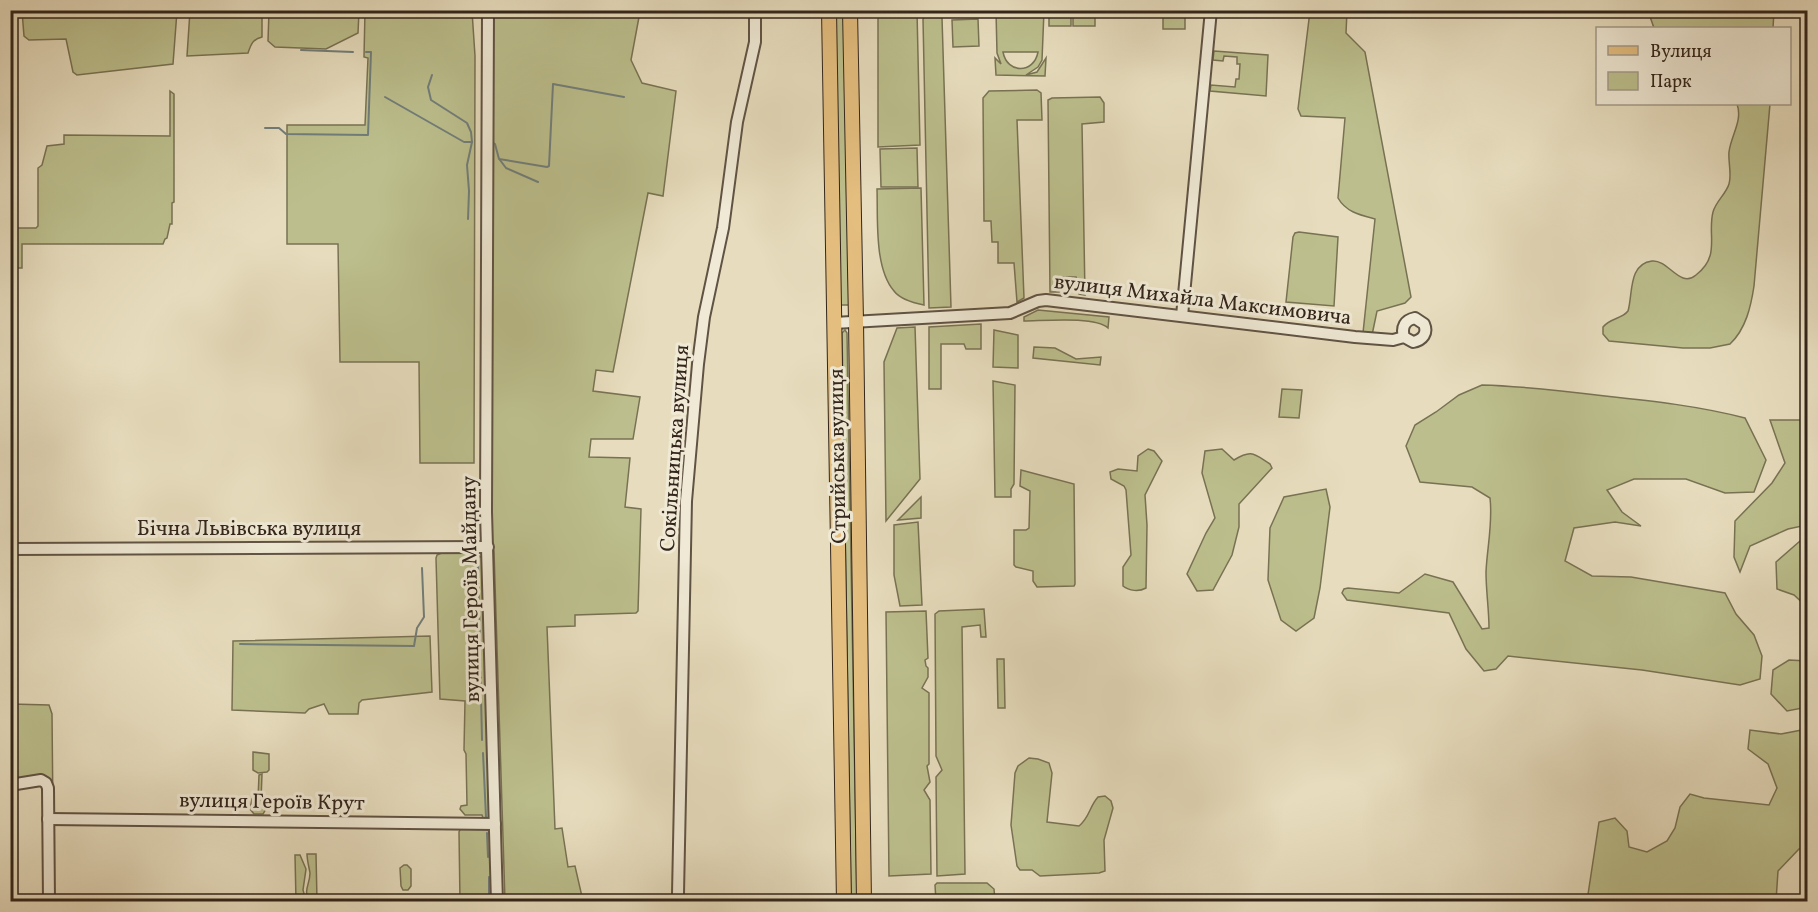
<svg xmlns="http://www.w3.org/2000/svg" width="1818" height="912" font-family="Vollkorn,serif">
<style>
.green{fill:#bcbf8d;stroke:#787254;stroke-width:1.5;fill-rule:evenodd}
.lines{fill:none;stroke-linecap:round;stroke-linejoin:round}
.stream{stroke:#717e7b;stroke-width:2}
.minor-casing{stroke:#605344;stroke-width:14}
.major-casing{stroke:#33251b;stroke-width:16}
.minor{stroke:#efe9d5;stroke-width:10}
.major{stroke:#e4be7f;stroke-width:14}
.labels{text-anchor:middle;stroke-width:6;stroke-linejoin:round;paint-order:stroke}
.street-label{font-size:21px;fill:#33251b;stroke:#efe9d5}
</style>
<rect width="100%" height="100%" fill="#e7ddbe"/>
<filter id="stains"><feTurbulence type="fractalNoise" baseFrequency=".00333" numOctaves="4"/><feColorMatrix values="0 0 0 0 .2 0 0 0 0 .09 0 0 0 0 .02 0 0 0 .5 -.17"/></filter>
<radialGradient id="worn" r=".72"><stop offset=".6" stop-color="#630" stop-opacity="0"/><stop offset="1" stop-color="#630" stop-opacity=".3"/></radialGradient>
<g class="green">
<polygon points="615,10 616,13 639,17 631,60 642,83 676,91 663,196 648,193 613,372 596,370 593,391 640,397 633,439 591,439 589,457 630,458 625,507 641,509 638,611 636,613 575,615 575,626 547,627 555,829 562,828 568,867 575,866 583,901 505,901 494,551 491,551 491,11"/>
<polygon points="935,10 942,18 951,307 929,308 923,19 929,11"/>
<polygon points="22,11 177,11 173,64 77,75 73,72 66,39 29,40 24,36"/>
<path d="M190,11H262V37C253,39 251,44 248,53L187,56Z"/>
<polygon points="269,11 359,11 358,33 326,49 275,47 268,41"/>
<polygon points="365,11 472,11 475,56 474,463 420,463 419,362 340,362 338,244 287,244 287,125 365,125 368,58 364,57"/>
<polygon points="835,11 844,11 849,305 840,305"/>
<polygon points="878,11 917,11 920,145 878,147"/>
<path d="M996,11H1044L1042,60L1038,67L1026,75L1037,72L1046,58L1045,76L996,75L995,58L1001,64L997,53ZM1003,52H1038C1034,74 1007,74 1003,52Z"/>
<rect x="1049" y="11" width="22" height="15"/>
<rect x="1073" y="11" width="22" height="15"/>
<rect x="1163" y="11" width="22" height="18"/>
<path d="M1310,11H1347L1346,33L1365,52L1411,297L1405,303L1377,311L1372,335L1363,333L1375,219C1360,215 1346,212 1338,198L1345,118L1301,116L1298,109Z"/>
<polygon points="1648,11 1774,11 1773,28 1654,28"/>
<polygon points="978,19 979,46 953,47 952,20"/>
<polygon points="1214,51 1268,55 1266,96 1210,91 1211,85 1235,87 1236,79 1239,79 1240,64 1237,64 1237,57 1224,56 1223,61 1213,60"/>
<polygon points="1037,90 1041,93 1042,120 1017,120 1024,298 1017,302 1014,263 998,263 998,242 992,242 991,221 984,221 983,98 989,91"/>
<polygon points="170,91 174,94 174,202 172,203 172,224 170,224 167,238 165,239 163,244 22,244 22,268 11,268 11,228 36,228 38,226 38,168 42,165 47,146 64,144 64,135 170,136"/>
<polygon points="1100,97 1104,103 1104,122 1082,124 1085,295 1079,294 1076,277 1059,277 1059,292 1050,292 1048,100 1052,98"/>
<path d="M1737,104H1770L1754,286C1751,306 1746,329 1730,344L1710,348H1683L1609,341L1603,334V327C1610,318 1622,319 1628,311C1633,294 1628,264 1652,261C1668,259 1680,289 1696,275C1721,256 1707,235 1713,212C1716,201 1726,194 1729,184C1732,174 1728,162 1729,152C1731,135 1743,121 1737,104Z"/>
<polygon points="917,148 918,187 881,187 880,149"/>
<path d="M921,188L924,305C914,303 900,299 894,291C874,268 878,218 877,189Z"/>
<polygon points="1299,232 1338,237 1334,306 1286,302 1293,237 1295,233"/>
<path d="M1038,310L1109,317L1108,328C1095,316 1043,321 1024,321V317Z"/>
<polygon points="981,324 981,349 966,349 964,344 941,344 941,389 929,389 929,327"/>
<polygon points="915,327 920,479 886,521 884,362 897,328"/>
<polygon points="845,330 847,333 857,902 851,901 842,333"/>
<polygon points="994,330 1018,335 1018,368 993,367"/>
<polygon points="1034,347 1055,348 1076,359 1101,357 1100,365 1033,358"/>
<polygon points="993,381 1015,385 1014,484 1011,489 1011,497 995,497"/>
<path d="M1482,385C1523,386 1564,391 1605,396C1652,401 1699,406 1745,418L1766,460L1754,492L1725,493L1686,479H1634L1607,490L1622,512L1641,526L1615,522L1574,528L1565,561L1592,576L1631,577L1725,593L1736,614L1754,635L1762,656L1760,679L1740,685L1642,670L1508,656L1496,669L1484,671L1466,649L1449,613L1347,600L1342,593L1344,589L1348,588L1399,593L1425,574L1453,582L1482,629L1489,628C1489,610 1486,591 1486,572C1487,548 1493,523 1490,498L1472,487L1420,482L1406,446L1415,425L1436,412L1459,395Z"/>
<polygon points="1282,389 1302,390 1299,418 1279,417"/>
<polygon points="1770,420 1807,420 1807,525 1788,529 1750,546 1740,572 1734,557 1735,521 1772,483 1785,463"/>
<path d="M1148,449L1154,451L1162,461L1145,495L1147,525L1146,588C1139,592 1129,591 1123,586V567L1131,555L1126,490L1124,486L1111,479L1110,472L1118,469L1137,471L1138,456Z"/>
<path d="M1222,449L1234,460C1252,449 1254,454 1270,464L1272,468L1239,504V527L1232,555L1213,590L1197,591L1187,574L1206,533L1215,518L1202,473L1205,451Z"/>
<polygon points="1021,470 1074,484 1075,584 1074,586 1037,587 1033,581 1033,571 1016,567 1014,565 1014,530 1026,530 1029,528 1030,491 1020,486"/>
<polygon points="1326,489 1330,507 1320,588 1314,618 1296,631 1281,620 1268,580 1270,528 1284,497"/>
<polygon points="921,497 921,518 898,520"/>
<polygon points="918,522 922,605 900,606 894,575 894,525"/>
<polygon points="1800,541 1807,543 1807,607 1794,595 1777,589 1776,562"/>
<polygon points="446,551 476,553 483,559 492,812 488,818 483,818 482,815 465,815 460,809 461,806 467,805 466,754 464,750 465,701 440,699 436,558 437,555"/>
<polygon points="984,609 986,637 981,637 980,625 962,627 965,874 937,876 936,777 942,770 936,756 935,614 939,611"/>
<polygon points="926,611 928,658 925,660 926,666 928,668 928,677 922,688 929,693 929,764 927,766 930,782 924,790 930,800 931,874 889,876 886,612"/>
<polygon points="430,636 432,692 362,700 359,703 358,714 329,714 324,704 309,709 305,713 232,710 233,641"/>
<polygon points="997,659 1004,659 1005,708 998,708"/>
<polygon points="1789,660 1807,661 1808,707 1787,711 1771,694 1773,670"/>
<polygon points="11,704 49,705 52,714 53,816 48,780 44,776 11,780"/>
<polygon points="1807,729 1807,848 1799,849 1778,871 1776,901 1587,901 1599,822 1615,818 1627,831 1629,847 1647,852 1667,841 1675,828 1680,807 1690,794 1704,798 1769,805 1777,788 1768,764 1748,749 1750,730 1781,734"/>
<polygon points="253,752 269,754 269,770 267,772 258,773 253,770"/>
<path d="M1029,758L1038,759L1049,763L1052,773L1047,822L1079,826C1090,817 1089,807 1098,797L1105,796L1111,801L1113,808L1104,840L1105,871L1099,873L1040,876L1032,870H1020L1017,866L1011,825L1015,773L1018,766Z"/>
<polygon points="262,774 261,800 266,802 267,807 263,814 254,814 250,809 252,799 258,799 259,775"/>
<polygon points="461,828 485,828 491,833 494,901 460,901 459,832"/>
<path d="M307,854H316L317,901H309C303,890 310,884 310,873C309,867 307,860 307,854Z"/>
<polygon points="295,855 300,855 306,869 303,890 306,901 296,901"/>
<polygon points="404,865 407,865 411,869 411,886 408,890 403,890 401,886 400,868"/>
<polygon points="937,883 987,883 994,889 995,901 936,901 935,885"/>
</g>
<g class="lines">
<g class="stream">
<polyline points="301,50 353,52"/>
<polyline points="432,75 428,87 431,100 467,123 471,132 472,142 467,165 469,191 468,219"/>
<polyline points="385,97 464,142 472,142"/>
<polyline points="265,128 279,128 286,134 368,135 371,52 366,52"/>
<polyline points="492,142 495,144 499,159 547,167 549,166 553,84 624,97"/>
<polyline points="500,160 506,168 538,182"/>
<polyline points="478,563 482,740"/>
<polyline points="240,644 414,646 417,628 424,617 422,568"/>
<polyline points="483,753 486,817"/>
<polyline points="487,833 488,857"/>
<polyline points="489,877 489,902"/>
</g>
<defs>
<g id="minor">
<polyline points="488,10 486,512 497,902"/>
<polyline points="1182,316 1211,10"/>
<path d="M834,323L1010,313L1038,301L1046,300L1355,337L1393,340L1404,337L1413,342C1423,340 1428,333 1424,324L1415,318C1405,320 1401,327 1404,337"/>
<polyline points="10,549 488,547"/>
<polyline points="10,785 41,780 46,783 48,788 49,902"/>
<polyline points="48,819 495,824"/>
<polyline points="678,894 686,501 698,364 704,317 723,228 737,122 755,42 755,10"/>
</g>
<g id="major">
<polyline points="829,10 844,902"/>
<polyline points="850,10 856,321 864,902"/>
</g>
</defs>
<use href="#minor" class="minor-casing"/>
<use href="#major" class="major-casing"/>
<use href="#minor" class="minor"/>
<use href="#major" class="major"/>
</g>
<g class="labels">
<g class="street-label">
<text transform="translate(1203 299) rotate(7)" y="7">вулиця Михайла Максимовича</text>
<text transform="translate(674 448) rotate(-86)" y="7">Сокільницька вулиця</text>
<text transform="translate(837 456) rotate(-91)" y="7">Стрийська вулиця</text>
<text x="249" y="535">Бічна Львівська вулиця</text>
<text transform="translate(470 589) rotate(-91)" y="7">вулиця Героїв Майдану</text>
<text transform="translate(272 801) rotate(1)" y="7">вулиця Героїв Крут</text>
</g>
</g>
<rect width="1818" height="912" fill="none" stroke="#e7ddbe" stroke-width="36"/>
<rect x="12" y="12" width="1794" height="888" fill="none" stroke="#33251b" stroke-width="3"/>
<rect x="18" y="18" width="1782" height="876" fill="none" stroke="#33251b" stroke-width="1.5"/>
<rect x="1596" y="27" width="195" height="78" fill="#efe9d5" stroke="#a49b8b" stroke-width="1.5"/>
<rect x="1608" y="46" width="30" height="9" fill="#e4be7f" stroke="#a49b8b" stroke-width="1.5"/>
<text x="1650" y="57" font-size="18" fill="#33251b">Вулиця</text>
<rect x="1608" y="72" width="30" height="18" fill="#bcbf8d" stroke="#a49b8b" stroke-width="1.5"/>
<text x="1650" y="87" font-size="18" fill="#33251b">Парк</text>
<rect width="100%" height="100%" filter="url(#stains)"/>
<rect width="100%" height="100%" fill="url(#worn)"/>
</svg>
